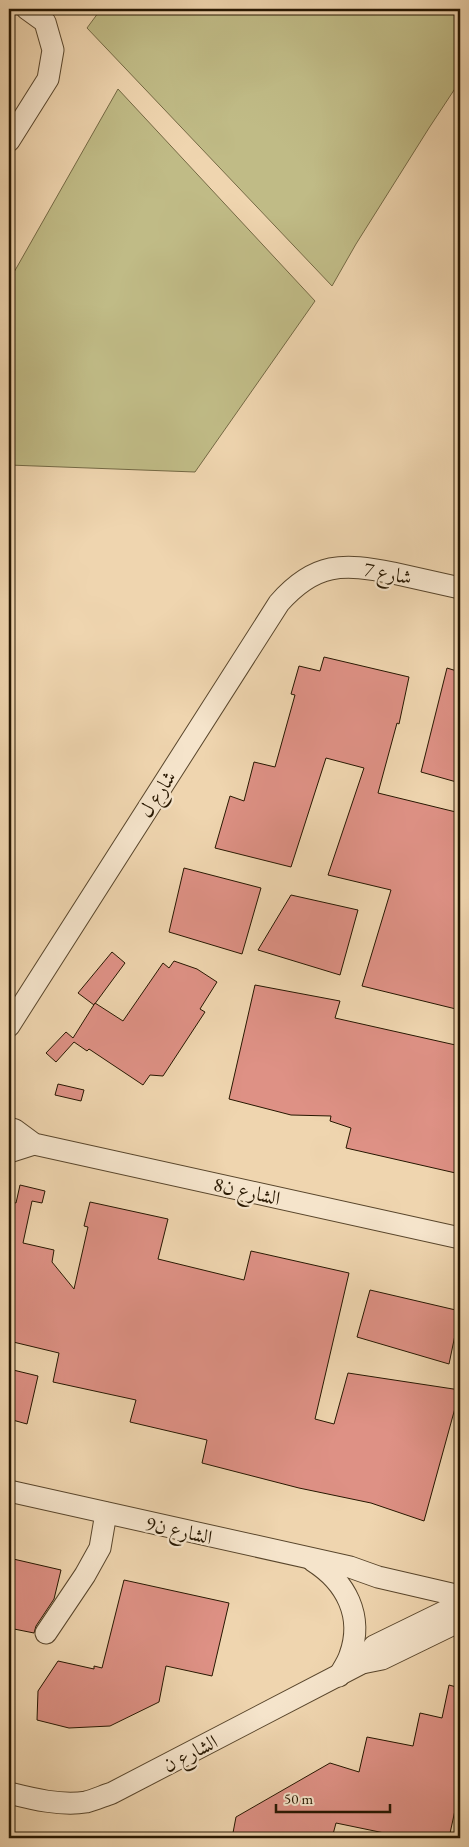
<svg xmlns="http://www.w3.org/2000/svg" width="469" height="1847" font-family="'EB Garamond',Amiri,serif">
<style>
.green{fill:#c0bb86;stroke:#746944}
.building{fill:#de9185;stroke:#271701}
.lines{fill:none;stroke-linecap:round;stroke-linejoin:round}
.minor-casing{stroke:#59462c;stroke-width:23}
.minor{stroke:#f5e4cb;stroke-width:21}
.labels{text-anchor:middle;stroke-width:4.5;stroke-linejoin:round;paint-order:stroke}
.street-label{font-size:20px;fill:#271701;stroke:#f5e4cb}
</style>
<rect width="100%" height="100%" fill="#efd5af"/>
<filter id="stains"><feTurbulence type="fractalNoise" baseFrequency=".004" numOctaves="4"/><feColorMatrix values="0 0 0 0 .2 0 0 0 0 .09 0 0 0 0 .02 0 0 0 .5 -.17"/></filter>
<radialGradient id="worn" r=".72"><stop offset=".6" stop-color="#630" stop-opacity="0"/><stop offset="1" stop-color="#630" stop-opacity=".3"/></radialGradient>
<g class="green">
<polygon points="101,9 460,9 460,81 429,128 356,244 332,286 87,28"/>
<polygon points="118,89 315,301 195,472 9,465 9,281"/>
</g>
<g class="building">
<polygon points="324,657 409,677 399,724 397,723 378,793 460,813 460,1010 362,986 391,890 328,875 364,768 326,758 291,867 215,848 230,796 244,801 254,762 275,767 295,695 291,694 299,666 320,671"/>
<polygon points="447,668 460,672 460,783 421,772"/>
<polygon points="184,868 261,888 242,954 169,932"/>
<polygon points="291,895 358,910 340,975 258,950"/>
<polygon points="112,952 125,963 94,1005 78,993"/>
<polygon points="174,961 197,969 217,982 200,1009 205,1012 163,1076 150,1075 143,1085 89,1049 87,1051 74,1042 56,1062 46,1053 66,1032 73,1038 95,1003 123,1021 163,963 169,968"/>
<polygon points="255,985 340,1001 335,1018 460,1046 460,1083 455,1108 460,1109 460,1174 346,1148 351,1128 330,1121 331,1116 291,1115 229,1099"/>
<polygon points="58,1084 84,1090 81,1101 55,1095"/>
<polygon points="20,1185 45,1191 42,1203 32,1201 23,1243 54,1250 52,1262 74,1289 88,1227 84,1226 90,1202 168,1219 158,1259 244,1280 251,1251 349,1273 315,1419 334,1424 348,1373 460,1390 424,1521 371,1503 299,1488 202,1463 207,1440 130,1422 136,1400 53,1382 59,1353 9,1341 9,1201 16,1203"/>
<polygon points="370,1290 460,1311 449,1364 357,1337"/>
<polygon points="9,1369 38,1376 27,1424 9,1419"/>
<polygon points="9,1558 61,1570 54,1599 36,1626 34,1633 9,1628"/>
<polygon points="124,1580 229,1603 212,1676 166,1666 159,1702 110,1726 69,1728 37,1720 38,1691 58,1661 94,1669 94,1666 102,1668"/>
<polygon points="449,1685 460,1688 460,1787 449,1838 401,1838 394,1837 394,1835 336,1823 332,1838 232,1838 236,1817 330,1763 359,1772 367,1737 413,1746 420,1713 442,1718"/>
</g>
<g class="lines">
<defs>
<g id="minor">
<polyline points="9,141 48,79 53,50 45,22 27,9"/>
<path d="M9,1026L279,603C315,562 343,563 393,573C415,578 438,583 460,588"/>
<polyline points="9,1128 15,1130 34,1144 460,1238"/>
<polyline points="9,1152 34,1144"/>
<polyline points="9,1491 350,1567 378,1577 460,1596"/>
<path d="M313,1561C346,1582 364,1616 350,1655C348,1662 343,1669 339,1676"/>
<polyline points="46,1633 85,1575 100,1548 106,1513"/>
<polyline points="362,1663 374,1646 460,1604"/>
<path d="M9,1793C33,1799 61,1806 86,1802C94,1800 103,1796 112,1793L362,1663L382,1659L460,1621"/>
</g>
</defs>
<use href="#minor" class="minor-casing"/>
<use href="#minor" class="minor"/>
</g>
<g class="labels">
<g class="street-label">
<text transform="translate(388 573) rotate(11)" y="7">شارع 7</text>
<text transform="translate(157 794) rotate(-57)" y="7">شارع ل</text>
<text transform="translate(247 1191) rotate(13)" y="7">الشارع ن8</text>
<text transform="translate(179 1530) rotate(13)" y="7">الشارع ن9</text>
<text transform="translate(190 1753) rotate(-27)" y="7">الشارع ن</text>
</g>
</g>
<rect width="469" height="1847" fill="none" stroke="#efd5af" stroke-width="30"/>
<rect x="10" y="10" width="449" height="1827" fill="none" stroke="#271701" stroke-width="2.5"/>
<rect x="15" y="15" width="439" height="1817" fill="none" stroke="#271701"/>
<path d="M276 1804v8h114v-8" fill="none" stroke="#271701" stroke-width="2.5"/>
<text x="284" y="1804" font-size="15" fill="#271701" stroke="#f5e4cb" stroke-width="4" paint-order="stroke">50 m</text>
<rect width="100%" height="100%" filter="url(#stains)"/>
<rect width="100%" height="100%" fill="url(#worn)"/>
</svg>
